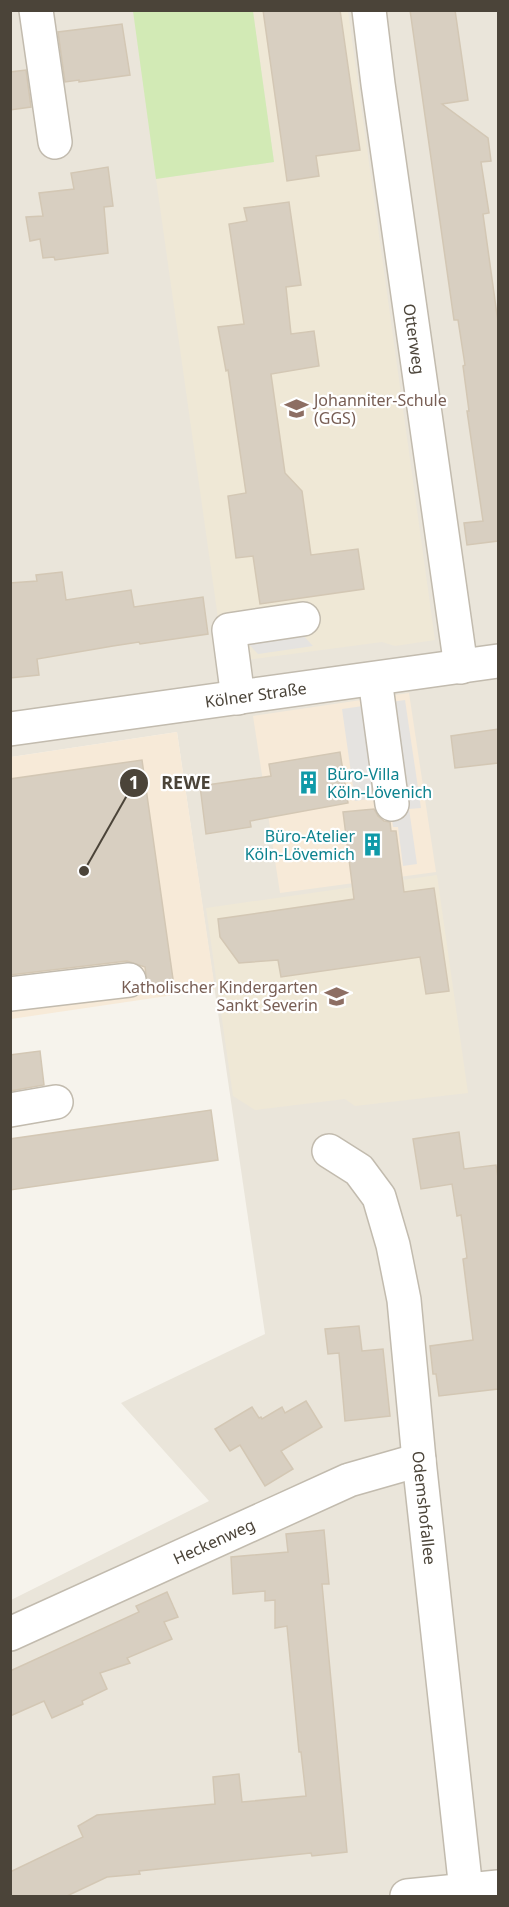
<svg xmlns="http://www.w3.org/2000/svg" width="509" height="1907" font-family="'Noto Sans',sans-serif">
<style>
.residential{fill:#eae5da}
.commercial{fill:#f7ead8}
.education{fill:#efe8d6}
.green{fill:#d2eab5}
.parking{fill:#e5e3e0}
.building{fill:#d8cfc1;stroke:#d3c7b4;stroke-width:1.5}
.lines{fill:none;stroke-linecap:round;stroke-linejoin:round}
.minor-casing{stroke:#c2bbae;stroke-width:36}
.minor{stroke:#fff;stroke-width:33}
.labels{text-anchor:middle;stroke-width:4.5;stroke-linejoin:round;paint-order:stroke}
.street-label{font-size:16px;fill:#4b4439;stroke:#fff}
.education-label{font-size:16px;fill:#785e54;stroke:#fff;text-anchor:start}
.culture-label{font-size:16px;fill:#0d838f;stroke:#fff;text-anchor:start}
.leader{fill:none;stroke:#4b4439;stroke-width:2}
.callout-dot{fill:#4b4439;stroke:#fff;stroke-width:2}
.mark-label{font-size:18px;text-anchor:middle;font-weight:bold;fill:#fff}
.callout-label{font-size:18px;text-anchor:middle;font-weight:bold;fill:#4b4439;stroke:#fff;stroke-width:4.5;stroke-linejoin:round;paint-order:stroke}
</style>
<rect width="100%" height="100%" fill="#f6f3ec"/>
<polygon class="residential" points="11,11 498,11 498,1896 11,1896 11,1600 209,1501 121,1403 265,1334 177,732 11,757"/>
<g class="commercial">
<polygon points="409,693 436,872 280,893 253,716"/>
<polygon points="177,732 215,989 11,1019 11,757"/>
</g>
<g class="education">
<polygon points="253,11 348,11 435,640 395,646 382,642 247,660 226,675 156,179 274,162"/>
<polygon points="437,875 468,1093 355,1106 345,1099 255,1110 233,1096 206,908"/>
</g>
<polygon class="green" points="133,11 253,11 274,162 156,179"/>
<g class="parking">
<polygon points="297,629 313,646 258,654 242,637"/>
<polygon points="405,700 421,808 409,809 417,864 403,866 398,827 393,827 389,796 355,801 342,709"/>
</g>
<g class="building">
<polygon points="263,10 340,10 360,150 316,156 319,176 287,181"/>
<polygon points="410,10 455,10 468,100 442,104 488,138 491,161 481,162 489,213 483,214 498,322 498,541 467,545 464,523 483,521 467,411 469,411 463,366 465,365 458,320 454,320"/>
<polygon points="122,24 130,75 79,82 79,80 65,82 58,32"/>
<polygon points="26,70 31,107 10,110 10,72"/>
<polygon points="108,167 113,206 104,207 108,253 55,260 54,257 43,258 40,239 30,241 26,217 43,216 39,193 74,189 71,173"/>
<polygon points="289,202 301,285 286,287 291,334 314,331 319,366 271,374 285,473 302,491 311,555 358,549 364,589 260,604 253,556 236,558 228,496 246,493 228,370 226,371 218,327 244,324 229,224 247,221 244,208"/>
<polygon points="62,572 66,600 131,590 134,607 203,597 208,634 140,644 139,642 113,646 37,659 39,675 10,678 10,583 37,581 36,575"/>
<polygon points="498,729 498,763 455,768 451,736"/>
<polygon points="340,752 348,803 250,821 251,827 206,834 200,786 271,776 269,764"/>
<polygon points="142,760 174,986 148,990 145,967 127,961 10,975 10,779"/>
<polygon points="374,809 378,816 384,821 390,822 391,831 396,831 404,892 434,888 449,991 426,994 420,957 281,977 278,960 239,963 220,937 218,919 354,899 343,812"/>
<polygon points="40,1051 44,1085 10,1091 10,1055"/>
<polygon points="211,1110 218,1160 10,1190 10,1139"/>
<polygon points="459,1132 464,1169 496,1165 498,1178 498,1389 439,1396 436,1374 433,1374 430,1346 473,1340 463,1259 467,1258 461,1215 457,1216 452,1184 421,1189 413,1139"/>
<polygon points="359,1326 362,1351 383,1349 390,1416 345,1421 339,1353 328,1354 325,1329"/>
<polygon points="306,1401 322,1427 281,1451 293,1469 265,1486 240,1445 230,1451 215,1429 252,1407 259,1418 261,1417 262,1419 282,1407 285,1413"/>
<polygon points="324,1530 329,1584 322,1584 347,1852 312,1856 311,1853 139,1871 140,1874 107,1877 67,1896 10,1896 10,1872 83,1837 78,1826 97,1815 215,1804 213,1777 239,1774 242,1802 306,1796 301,1752 299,1752 287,1626 275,1628 275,1600 265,1601 265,1591 233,1594 231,1557 288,1552 286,1534"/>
<polygon points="167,1592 178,1617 164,1622 172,1639 127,1658 130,1663 100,1673 107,1689 82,1701 83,1704 52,1718 44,1701 10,1716 10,1671 139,1612 136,1606"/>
</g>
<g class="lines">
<defs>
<g id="minor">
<polyline points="36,10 55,142"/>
<path id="s1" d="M369,10L378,84L461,667"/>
<polyline points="375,679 392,804"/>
<polyline points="238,698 229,630 303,619"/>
<path id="s2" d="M10,729L498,661"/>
<polyline points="10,994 129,980"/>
<polyline points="10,1110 56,1102"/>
<path id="s3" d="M329,1151L359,1170L379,1197L393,1245L404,1300L419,1460L466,1890"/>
<path id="s4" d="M10,1634L349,1480L419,1460"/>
<polyline points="407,1896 498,1887"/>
</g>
</defs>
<use href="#minor" class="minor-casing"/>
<use href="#minor" class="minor"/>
</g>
<defs>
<symbol id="school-bare" viewBox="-9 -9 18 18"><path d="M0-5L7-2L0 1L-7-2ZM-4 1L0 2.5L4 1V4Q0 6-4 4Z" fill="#8d6e63" stroke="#fff" stroke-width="2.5" paint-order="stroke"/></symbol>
<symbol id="building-bare" viewBox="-9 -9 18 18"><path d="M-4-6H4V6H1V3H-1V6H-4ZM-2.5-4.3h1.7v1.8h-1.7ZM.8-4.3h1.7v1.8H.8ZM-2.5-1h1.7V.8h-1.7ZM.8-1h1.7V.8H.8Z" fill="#0f9aa8" stroke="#fff" stroke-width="2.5" paint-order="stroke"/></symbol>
</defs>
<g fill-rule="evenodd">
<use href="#school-bare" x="280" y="392" width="33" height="33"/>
<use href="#building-bare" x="292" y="766" width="33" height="33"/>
<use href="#building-bare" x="356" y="828" width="33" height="33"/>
<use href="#school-bare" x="320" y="980" width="33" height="33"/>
</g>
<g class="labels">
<g class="street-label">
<text dy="6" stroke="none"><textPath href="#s1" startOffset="332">Otterweg</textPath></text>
<text dy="6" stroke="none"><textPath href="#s2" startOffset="248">Kölner Straße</textPath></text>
<text dy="6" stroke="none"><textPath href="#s3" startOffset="384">Odemshofallee</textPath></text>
<text dy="6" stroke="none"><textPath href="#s4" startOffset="224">Heckenweg</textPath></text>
</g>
<g class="education-label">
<text x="314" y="406">Johanniter-Schule<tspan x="314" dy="18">(GGS)</tspan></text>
<text x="318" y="993" text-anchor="end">Katholischer Kindergarten<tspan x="318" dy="18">Sankt Severin</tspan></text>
</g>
<g class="culture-label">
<text x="327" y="780">Büro-Villa<tspan x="327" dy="18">Köln-Lövenich</tspan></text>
<text x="355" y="842" text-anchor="end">Büro-Atelier<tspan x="355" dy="18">Köln-Lövemich</tspan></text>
</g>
</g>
<path class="leader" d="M84 871L134 783"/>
<g class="callout-dot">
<circle cx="84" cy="871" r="6"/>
<circle cx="134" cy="783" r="15"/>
</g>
<g class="mark-label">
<text x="134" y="789">1</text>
</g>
<g class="callout-label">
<text x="186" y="789">REWE</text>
</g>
<rect width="509" height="1907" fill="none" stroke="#4b4439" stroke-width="24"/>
</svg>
